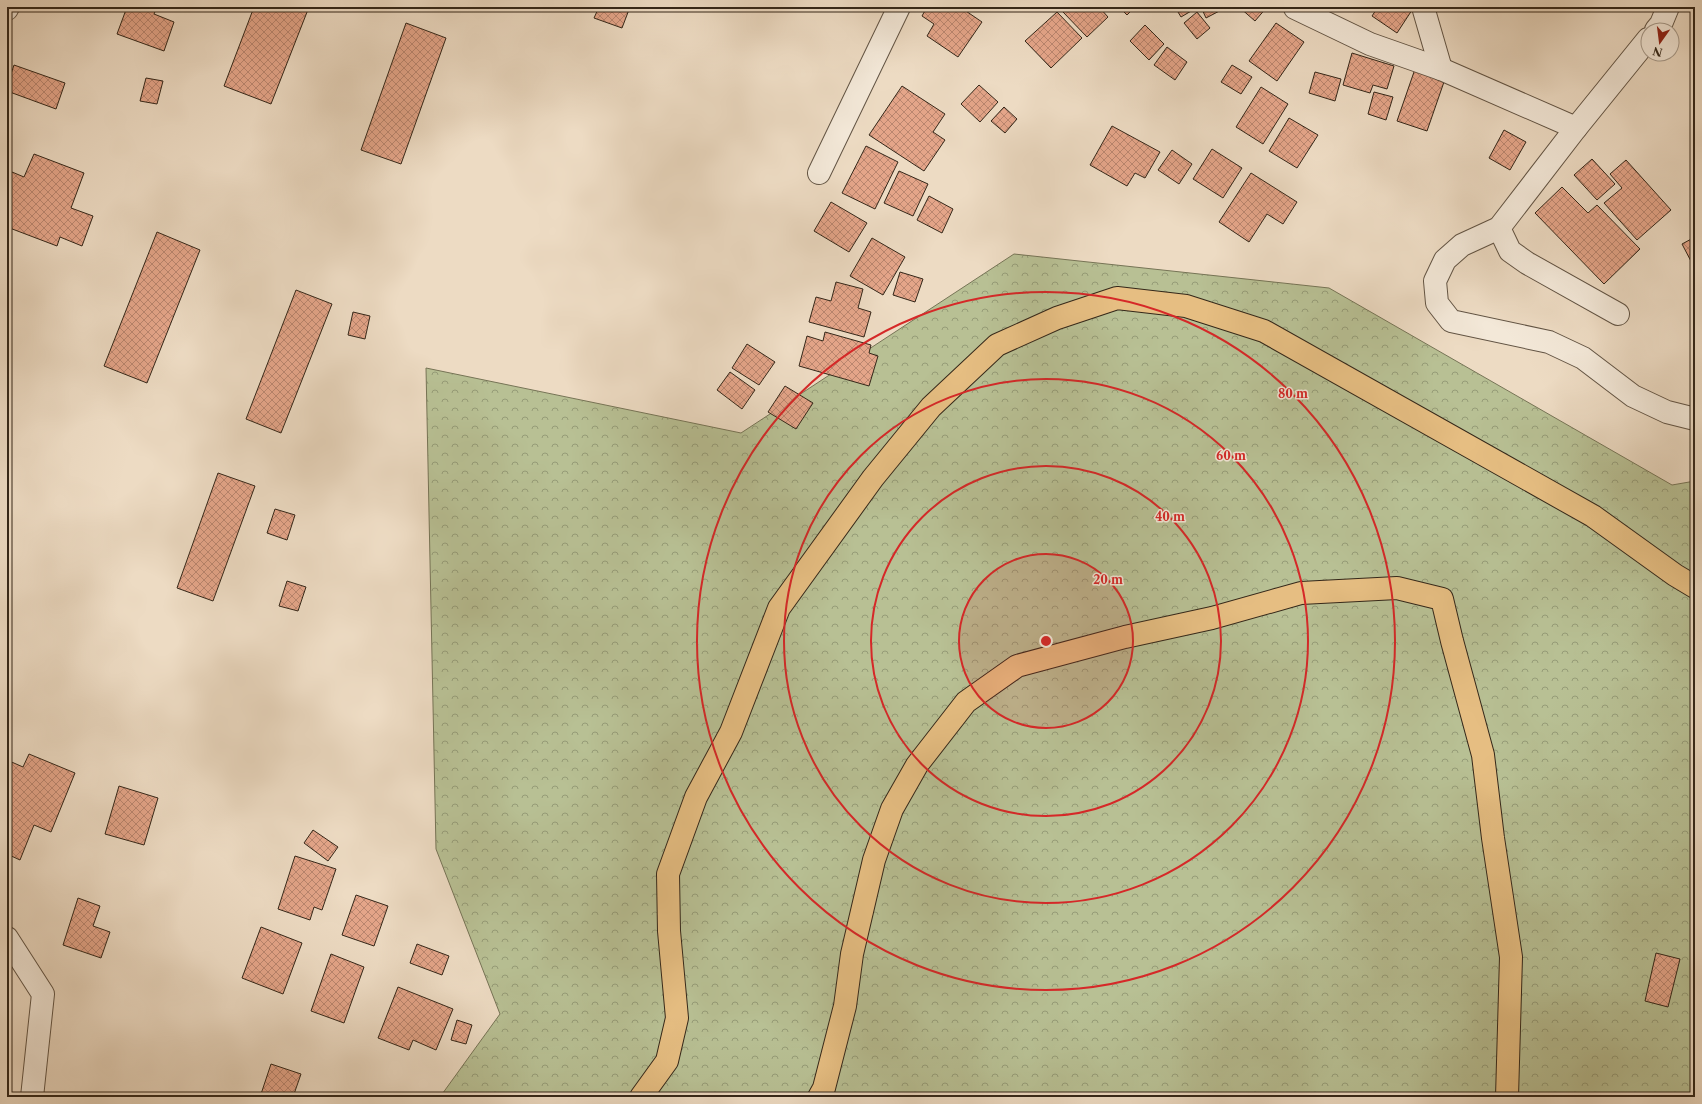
<svg xmlns="http://www.w3.org/2000/svg" width="1702" height="1104" font-family="'Libre Caslon Text',serif">
<style>
.forest{fill:url(#forest-crowns);stroke:#767456}
.building{fill:url(#building-cross-hatch);stroke:#342719}
.lines{fill:none;stroke-linecap:round;stroke-linejoin:round}
.minor-casing{stroke:#625444;stroke-width:24}
.tertiary-casing{stroke:#625444;stroke-width:24}
.trunk-casing{stroke:#342719;stroke-width:24}
.minor{stroke:#f3e8d8;stroke-width:22}
.tertiary{stroke:#f3e8d8;stroke-width:22}
.trunk{stroke:#e6be82;stroke-width:22}
.ring{fill:none;stroke:#d62828;stroke-width:2}
.centre{fill:#d62828;stroke:#f3e8d8;stroke-width:2}
.ring-label{font-size:12px;text-anchor:middle;font-weight:bold;fill:#d62828;stroke:#f3e8d8;stroke-width:3;stroke-linejoin:round;paint-order:stroke}
</style>
<defs>
<pattern id="forest-crowns" width="20" height="18" patternUnits="userSpaceOnUse"><rect width="20" height="18" fill="#b8c094"/><path d="M2 6a3 3 0 1 1 6 0M12 15a3 3 0 1 1 6 0" fill="none" stroke="#969c78"/></pattern>
<pattern id="building-cross-hatch" width="8" height="8" patternUnits="userSpaceOnUse"><rect width="8" height="8" fill="#e4a589"/><path d="M0 0l8 8M0 8l8-8" fill="none" stroke="#ba866f"/></pattern>
</defs>
<rect width="100%" height="100%" fill="#eddbc3"/>
<filter id="stains"><feTurbulence type="fractalNoise" baseFrequency=".005" numOctaves="4"/><feColorMatrix values="0 0 0 0 .2 0 0 0 0 .09 0 0 0 0 .02 0 0 0 .5 -.17"/></filter>
<radialGradient id="worn" r=".72"><stop offset=".6" stop-color="#630" stop-opacity="0"/><stop offset="1" stop-color="#630" stop-opacity=".3"/></radialGradient>
<polygon class="forest" points="1014,254 1329,288 1672,485 1695,481 1695,1097 440,1097 500,1014 436,849 426,368 741,433"/>
<g class="building">
<polygon points="127,7 157,7 154,14 174,22 164,51 117,34"/>
<polygon points="254,7 309,7 271,104 224,86"/>
<polygon points="599,7 630,7 622,28 594,18"/>
<polygon points="927,7 960,7 982,22 958,57 927,36 934,24 922,16"/>
<polygon points="1068,7 1099,7 1108,17 1087,37 1063,12"/>
<polygon points="1119,7 1135,7 1127,15"/>
<polygon points="1175,7 1198,7 1181,17"/>
<polygon points="1201,7 1227,7 1206,18"/>
<polygon points="1239,7 1267,7 1255,21"/>
<polygon points="1378,7 1414,7 1397,33 1372,16"/>
<polygon points="1057,12 1082,38 1051,68 1025,41"/>
<polygon points="1197,12 1210,28 1197,39 1184,23"/>
<polygon points="406,23 446,38 401,164 361,150"/>
<polygon points="1276,23 1304,42 1277,81 1249,61"/>
<polygon points="1145,25 1164,44 1149,60 1130,41"/>
<polygon points="1167,47 1187,62 1175,80 1154,65"/>
<polygon points="1352,53 1394,66 1387,89 1373,85 1370,93 1343,85"/>
<polygon points="14,65 65,83 56,109 7,91 7,86"/>
<polygon points="1232,65 1252,77 1241,94 1221,82"/>
<polygon points="1415,69 1445,79 1427,131 1397,121"/>
<polygon points="1315,72 1341,79 1335,101 1309,93"/>
<polygon points="146,78 163,81 157,104 140,101"/>
<polygon points="979,85 998,102 980,122 961,104"/>
<polygon points="902,86 945,114 933,132 945,140 924,171 869,135"/>
<polygon points="1261,87 1288,104 1263,144 1236,127"/>
<polygon points="1374,92 1393,97 1386,120 1368,114"/>
<polygon points="1004,107 1017,119 1005,133 991,121"/>
<polygon points="1289,118 1318,135 1297,168 1269,151"/>
<polygon points="1112,126 1160,152 1145,178 1135,173 1127,186 1090,165"/>
<polygon points="1504,130 1526,142 1510,170 1489,158"/>
<polygon points="866,146 898,162 875,209 842,193"/>
<polygon points="1212,149 1242,168 1223,198 1193,179"/>
<polygon points="1172,150 1192,164 1179,184 1158,170"/>
<polygon points="34,154 84,173 71,208 93,216 82,246 60,237 57,246 7,227 9,219 7,219 7,184 12,172 24,177"/>
<polygon points="1592,159 1615,184 1597,200 1574,175"/>
<polygon points="1626,160 1671,210 1637,240 1604,203 1622,188 1610,174"/>
<polygon points="899,171 928,184 913,216 884,203"/>
<polygon points="1251,173 1297,202 1283,224 1267,214 1249,242 1219,222"/>
<polygon points="1562,187 1588,213 1597,205 1640,249 1604,284 1535,213"/>
<polygon points="929,196 953,209 942,233 917,220"/>
<polygon points="831,202 867,223 849,252 814,231"/>
<polygon points="157,232 200,250 147,383 104,366"/>
<polygon points="1695,237 1695,266 1694,267 1682,244"/>
<polygon points="872,238 905,257 883,295 850,276"/>
<polygon points="900,272 923,279 915,302 893,295"/>
<polygon points="836,282 863,289 858,308 871,312 864,337 809,322 816,297 831,301"/>
<polygon points="296,290 332,304 281,433 246,419"/>
<polygon points="353,312 370,316 365,339 348,335"/>
<polygon points="825,332 871,345 869,353 878,356 869,386 799,366 807,336 823,341"/>
<polygon points="747,344 775,362 759,385 732,368"/>
<polygon points="730,372 755,390 742,409 717,390"/>
<polygon points="785,386 813,403 796,429 768,412"/>
<polygon points="218,473 255,486 213,601 177,588"/>
<polygon points="275,509 295,515 287,540 267,533"/>
<polygon points="287,581 306,587 298,611 279,606"/>
<polygon points="29,754 75,773 51,832 34,825 20,860 7,854 7,760 23,767"/>
<polygon points="119,786 158,798 144,845 105,834"/>
<polygon points="313,830 338,847 328,861 304,843"/>
<polygon points="295,856 336,869 322,910 314,907 310,920 278,909"/>
<polygon points="356,895 388,906 374,946 342,935"/>
<polygon points="78,898 100,906 93,926 110,932 101,958 63,945"/>
<polygon points="261,927 302,943 283,994 242,978"/>
<polygon points="417,944 449,956 442,975 410,963"/>
<polygon points="1656,953 1680,959 1668,1007 1645,1001"/>
<polygon points="331,954 364,967 344,1023 311,1011"/>
<polygon points="398,987 453,1009 436,1050 413,1040 409,1050 378,1038"/>
<polygon points="457,1020 472,1025 466,1044 451,1040"/>
<polygon points="271,1064 301,1074 293,1097 260,1097"/>
</g>
<g class="lines">
<defs>
<g id="minor">
<polyline points="1423,7 1441,69"/>
<polyline points="1295,8 1370,44 1441,69 1576,128"/>
<polyline points="1656,30 1661,24 1668,7"/>
<polyline points="1648,39 1576,128 1499,228 1462,245 1445,260 1435,281 1437,303 1451,321 1549,342 1583,358 1633,396 1667,412 1695,419"/>
<polyline points="819,173 899,7"/>
<polyline points="1499,228 1510,251 1527,263 1618,314"/>
<polyline points="7,938 43,994 32,1097"/>
</g>
<polyline id="tertiary" points="7,9 8,7"/>
<g id="trunk">
<polyline points="641,1097 667,1061 677,1018 669,931 668,874 696,797 731,732 779,608 873,478 931,407 997,345 1057,318 1117,298 1186,306 1264,331 1593,516 1675,575 1695,587"/>
<polyline points="819,1097 824,1088 845,1006 852,954 874,860 892,809 917,765 966,702 1017,666 1125,637 1212,618 1301,593 1397,588 1442,599 1452,641 1483,755 1493,838 1511,957 1507,1097"/>
</g>
</defs>
<use href="#minor" class="minor-casing"/>
<use href="#tertiary" class="tertiary-casing"/>
<use href="#trunk" class="trunk-casing"/>
<use href="#minor" class="minor"/>
<use href="#tertiary" class="tertiary"/>
<use href="#trunk" class="trunk"/>
</g>
<circle cx="1046" cy="641" r="87" fill="#d62828" fill-opacity=".12"/>
<g class="ring">
<circle cx="1046" cy="641" r="87"/>
<circle cx="1046" cy="641" r="175"/>
<circle cx="1046" cy="641" r="262"/>
<circle cx="1046" cy="641" r="349"/>
</g>
<circle cx="1046" cy="641" r="6" class="centre"/>
<g class="ring-label">
<text x="1293" y="398">80 m</text>
<text x="1231" y="460">60 m</text>
<text x="1170" y="521">40 m</text>
<text x="1108" y="584">20 m</text>
</g>
<rect width="1702" height="1104" fill="none" stroke="#eddbc3" stroke-width="24"/>
<rect x="8" y="8" width="1686" height="1088" fill="none" stroke="#342719" stroke-width="2"/>
<rect x="12" y="12" width="1678" height="1080" fill="none" stroke="#342719"/>
<g transform="translate(1660 42) rotate(194)"><circle r="19" fill="#f3e8d8" stroke="#a79b8c"/>
<path d="M0-3L7 15L0 10L-7 15Z" fill="#8f2418"/>
<text y="-6" font-size="11" font-weight="bold" text-anchor="middle" fill="#342719">N</text>
</g>
<rect width="100%" height="100%" filter="url(#stains)"/>
<rect width="100%" height="100%" fill="url(#worn)"/>
</svg>
